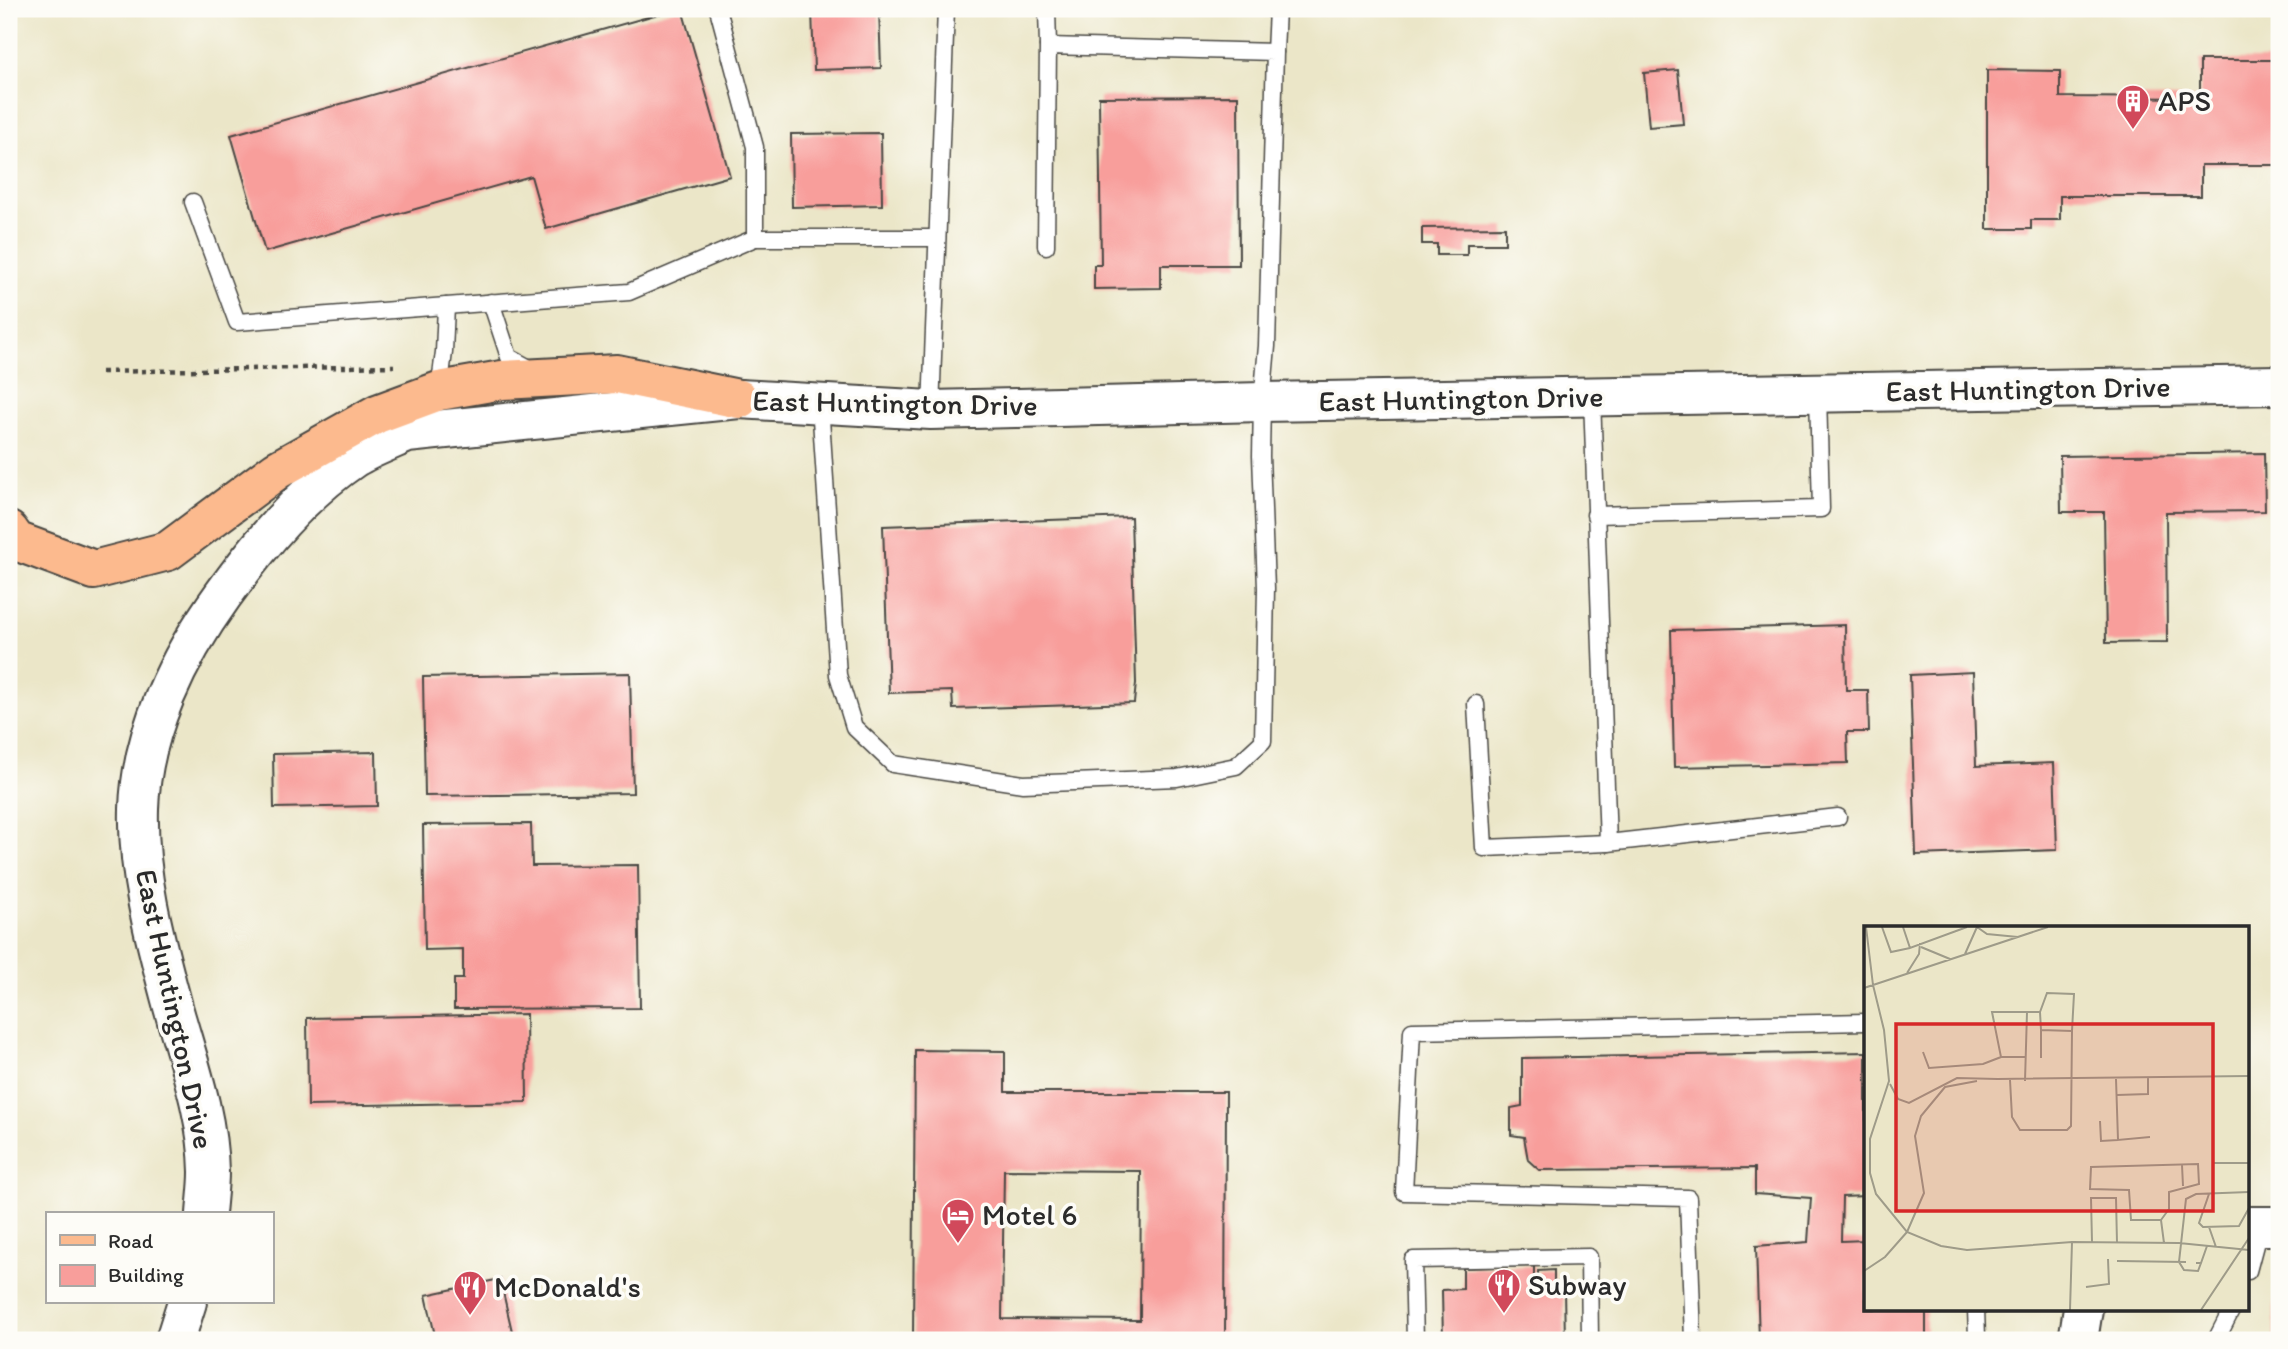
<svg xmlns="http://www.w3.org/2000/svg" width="2288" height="1349" font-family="Itim,sans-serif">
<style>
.building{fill:#f89e9b;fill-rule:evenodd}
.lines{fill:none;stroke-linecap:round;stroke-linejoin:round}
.service-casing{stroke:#484743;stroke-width:19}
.tertiary-casing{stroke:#484743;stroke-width:42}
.primary-casing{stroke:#484743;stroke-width:42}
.path{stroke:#484743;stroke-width:4.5;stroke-dasharray:5 5;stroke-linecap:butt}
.service{stroke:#fff;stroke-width:16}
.tertiary{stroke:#fff;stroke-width:38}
.primary{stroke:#fcba8e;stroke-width:38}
.labels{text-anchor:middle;stroke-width:7;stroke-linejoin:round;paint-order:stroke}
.poi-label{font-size:30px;fill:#2b2b2b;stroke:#fdfcf7;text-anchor:start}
.street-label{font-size:30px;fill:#2b2b2b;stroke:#fdfcf7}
.inset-road{fill:none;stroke:#9e9b89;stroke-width:2}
.view{fill:#d62828;fill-opacity:0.15;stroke:#d62828;stroke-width:3.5}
.inset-edge{fill:none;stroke:#2b2b2b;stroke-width:3.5}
</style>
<rect width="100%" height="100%" fill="#fdfcf7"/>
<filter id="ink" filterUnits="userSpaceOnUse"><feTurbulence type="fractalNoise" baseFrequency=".0143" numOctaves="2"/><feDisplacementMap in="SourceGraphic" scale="14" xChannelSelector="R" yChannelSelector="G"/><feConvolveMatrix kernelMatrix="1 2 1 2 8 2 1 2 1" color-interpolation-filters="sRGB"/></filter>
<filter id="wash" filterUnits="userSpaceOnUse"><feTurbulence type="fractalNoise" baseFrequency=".00686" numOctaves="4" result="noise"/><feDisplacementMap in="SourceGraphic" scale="28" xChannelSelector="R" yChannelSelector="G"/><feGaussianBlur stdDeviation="1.57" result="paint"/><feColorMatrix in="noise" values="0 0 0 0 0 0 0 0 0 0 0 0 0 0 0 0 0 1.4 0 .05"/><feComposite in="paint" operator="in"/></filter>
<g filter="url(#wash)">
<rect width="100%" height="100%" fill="#ebe6c8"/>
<g id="blocks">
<g class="building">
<polygon points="676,9 682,9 730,176 546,229 531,176 265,252 231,135"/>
<polygon points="812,9 879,9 881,68 814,70"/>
<polygon points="2200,60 2279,60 2279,165 2201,165 2201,196 2060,196 2060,220 2031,220 2031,229 1987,229 1987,70 2060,71 2060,97 2200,98"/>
<polygon points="1678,70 1683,124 1649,127 1644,73"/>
<polygon points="1238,96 1239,265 1161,265 1161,288 1094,289 1094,265 1101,265 1099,97"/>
<polygon points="881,133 882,205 792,207 791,134"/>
<polygon points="1505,227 1505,244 1467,244 1467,255 1437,255 1437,244 1422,244 1422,228"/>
<polygon points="2264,453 2265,511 2166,512 2167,642 2106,643 2104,512 2061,512 2060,456"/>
<polygon points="1131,517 1136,683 1134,703 953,709 952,691 889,693 883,526"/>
<polygon points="1845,625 1846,690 1868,690 1869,732 1847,732 1848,763 1674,767 1671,630"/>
<polygon points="1973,672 1976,766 2054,763 2057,850 1916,855 1910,675"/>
<polygon points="630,673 633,793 425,796 423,677"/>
<polygon points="376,752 377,806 274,808 273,754"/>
<polygon points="531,824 532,866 638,865 640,1008 454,1009 454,979 463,979 463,949 425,950 423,825"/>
<polygon points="526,1014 527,1102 308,1106 307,1018"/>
<path d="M915,1050L1005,1051V1092H1226L1225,1340H913ZM1004,1170L1141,1171L1140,1320L1002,1319Z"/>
<polygon points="1866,1052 1866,1196 1842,1197 1841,1241 1866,1240 1866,1309 1926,1309 1926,1340 1759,1340 1756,1246 1808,1242 1811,1198 1755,1194 1755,1168 1539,1170 1528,1160 1524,1137 1511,1135 1511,1108 1522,1106 1522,1058"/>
<polygon points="1534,1266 1534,1290 1564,1290 1565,1340 1443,1340 1442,1290 1463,1289 1463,1268"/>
<polygon points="1554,1270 1554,1284 1538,1285 1538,1271"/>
<polygon points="500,1279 514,1340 436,1340 426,1295"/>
<rect x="2274" y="1279" width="5" height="61"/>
</g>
</g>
</g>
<g filter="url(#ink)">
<use href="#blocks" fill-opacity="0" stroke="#484743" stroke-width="2"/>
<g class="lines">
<defs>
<g id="service">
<polyline points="1047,9 1048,46"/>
<polyline points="1275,52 1277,9"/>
<polyline points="193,202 237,322 629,292 755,238 755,147 718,9"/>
<polyline points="755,238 937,238"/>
<polyline points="491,302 509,357 533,370"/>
<polyline points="439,391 444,352 446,306"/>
<polyline points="1592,398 1608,843 1838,817"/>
<polyline points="820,404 838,675 854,727 893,764 1023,784 1177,778 1236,766 1263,741 1266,588 1261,456 1262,402 1267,346 1275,52 1048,46 1046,246"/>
<polyline points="931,410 946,9"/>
<polyline points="1595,515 1821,509 1818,393"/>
<polyline points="1476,704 1484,848 1608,843"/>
<polyline points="2248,1271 2260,1226"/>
<polyline points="1415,1340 1413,1260 1589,1257 1590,1340"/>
<polyline points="1693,1340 1688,1198 1404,1192 1412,1031 1866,1022"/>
<polyline points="1974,1340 1977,1337 1976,1309"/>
<polyline points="2216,1340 2232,1309"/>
</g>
<g id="tertiary">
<path d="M206,1214C207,1200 209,1186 209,1172C208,1115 188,1061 173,1007C156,943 137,876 139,809C141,732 179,656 223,595C260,544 301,494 354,458C370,448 390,441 407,433L739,399L931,410L1262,402L2279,385"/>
<polyline points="2248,1226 2279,1226"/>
<polyline points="175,1340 187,1302"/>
<polyline points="2078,1340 2083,1309"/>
</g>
<polyline id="primary" points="9,531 16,541 94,570 168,551 277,470 377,414 439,391 502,380 617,374 739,399"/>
</defs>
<use href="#service" class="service-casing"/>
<use href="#tertiary" class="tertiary-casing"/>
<use href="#primary" class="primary-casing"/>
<polyline class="path" points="101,372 394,366"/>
<use href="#service" class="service"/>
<use href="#tertiary" class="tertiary"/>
<use href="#primary" class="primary"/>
</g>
</g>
<defs>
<symbol id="building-pin" viewBox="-11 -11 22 30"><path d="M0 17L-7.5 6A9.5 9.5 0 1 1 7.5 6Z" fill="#d1495b" stroke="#fdfcf7"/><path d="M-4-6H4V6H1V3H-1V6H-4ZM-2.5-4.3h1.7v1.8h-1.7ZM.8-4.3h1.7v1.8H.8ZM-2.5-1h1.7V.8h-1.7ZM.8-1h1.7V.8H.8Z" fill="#fff"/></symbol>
<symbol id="hotel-pin" viewBox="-11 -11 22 30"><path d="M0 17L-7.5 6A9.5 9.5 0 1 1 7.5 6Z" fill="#d1495b" stroke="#fdfcf7"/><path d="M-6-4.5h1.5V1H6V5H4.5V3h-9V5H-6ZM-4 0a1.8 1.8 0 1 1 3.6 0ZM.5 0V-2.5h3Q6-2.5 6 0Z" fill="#fff"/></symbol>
<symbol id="restaurant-pin" viewBox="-11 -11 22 30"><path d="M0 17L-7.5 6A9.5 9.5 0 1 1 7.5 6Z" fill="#d1495b" stroke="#fdfcf7"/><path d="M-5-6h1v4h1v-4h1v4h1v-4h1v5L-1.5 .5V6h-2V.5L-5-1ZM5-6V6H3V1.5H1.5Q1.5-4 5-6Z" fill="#fff"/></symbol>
</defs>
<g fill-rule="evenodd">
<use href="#building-pin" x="2114" y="82" width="38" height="52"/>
<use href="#hotel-pin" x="939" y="1196" width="38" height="52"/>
<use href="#restaurant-pin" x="1485" y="1266" width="38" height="52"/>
<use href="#restaurant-pin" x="451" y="1268" width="38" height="52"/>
</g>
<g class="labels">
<g class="poi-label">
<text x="2158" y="111">APS</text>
<text x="982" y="1225">Motel 6</text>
<text x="1528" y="1295">Subway</text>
<text x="494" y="1297">McDonald's</text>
</g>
<g class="street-label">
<text transform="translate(2028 389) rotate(-1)" y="10">East Huntington Drive</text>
<text transform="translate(1461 399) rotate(-1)" y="10">East Huntington Drive</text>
<text transform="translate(895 403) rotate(1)" y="10">East Huntington Drive</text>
<text transform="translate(175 1009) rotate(78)" y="10">East Huntington Drive</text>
</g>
</g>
<g transform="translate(1864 926)">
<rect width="385" height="385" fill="#ebe6c8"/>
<path class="inset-road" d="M2,1L9,59M18,1L27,26L46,22M39,1L46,22L103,1M113,1L123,8L154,11M57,21L86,33M101,28L113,1M43,47L55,28L56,17M9,59L20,104L25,155L6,213V247L12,268L43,306L77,320L103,324L208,316L315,317L385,324M0,62L184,1M176,86L183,67L210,68L208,105M59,126L65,142L119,138L137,131L128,86H163M137,131H162M133,153L385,150M252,153L254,214L286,211M146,154L148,191L156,204H203L207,200L208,105L177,104V132M161,155L163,86H176L177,104M26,158L34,173L45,177L93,152L134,153M253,169L284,168V152M236,195L237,215L254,214M348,237H385M318,239L319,260M345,268L335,297L339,301L375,300L385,282M297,294L305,283V266L335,258L334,238L227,241L226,263L265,264L267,294H297L300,317M345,301L352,321M43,306L60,267L51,210L57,190L81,161L113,155M228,316L227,272H252L253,317M253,335L322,336M332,337H337L343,320M337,337L334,345L320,344L315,336L322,273L332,268L385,266M0,345L21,331L43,306M222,361L245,358L244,333M206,384L208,316M337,384L385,312"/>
<path class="view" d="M32,98H349V285H32Z"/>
<rect width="385" height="385" class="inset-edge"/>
</g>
<rect width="2288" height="1349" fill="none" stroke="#fdfcf7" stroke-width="35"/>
<rect x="46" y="1212" width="228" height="91" fill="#fdfcf7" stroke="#a9a8a5" stroke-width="2"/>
<rect x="60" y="1235" width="35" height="10" fill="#fcba8e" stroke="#a9a8a5" stroke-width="2"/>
<text x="108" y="1248" font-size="21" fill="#2b2b2b">Road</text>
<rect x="60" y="1265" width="35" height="21" fill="#f89e9b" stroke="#a9a8a5" stroke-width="2"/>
<text x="108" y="1282" font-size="21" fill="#2b2b2b">Building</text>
</svg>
